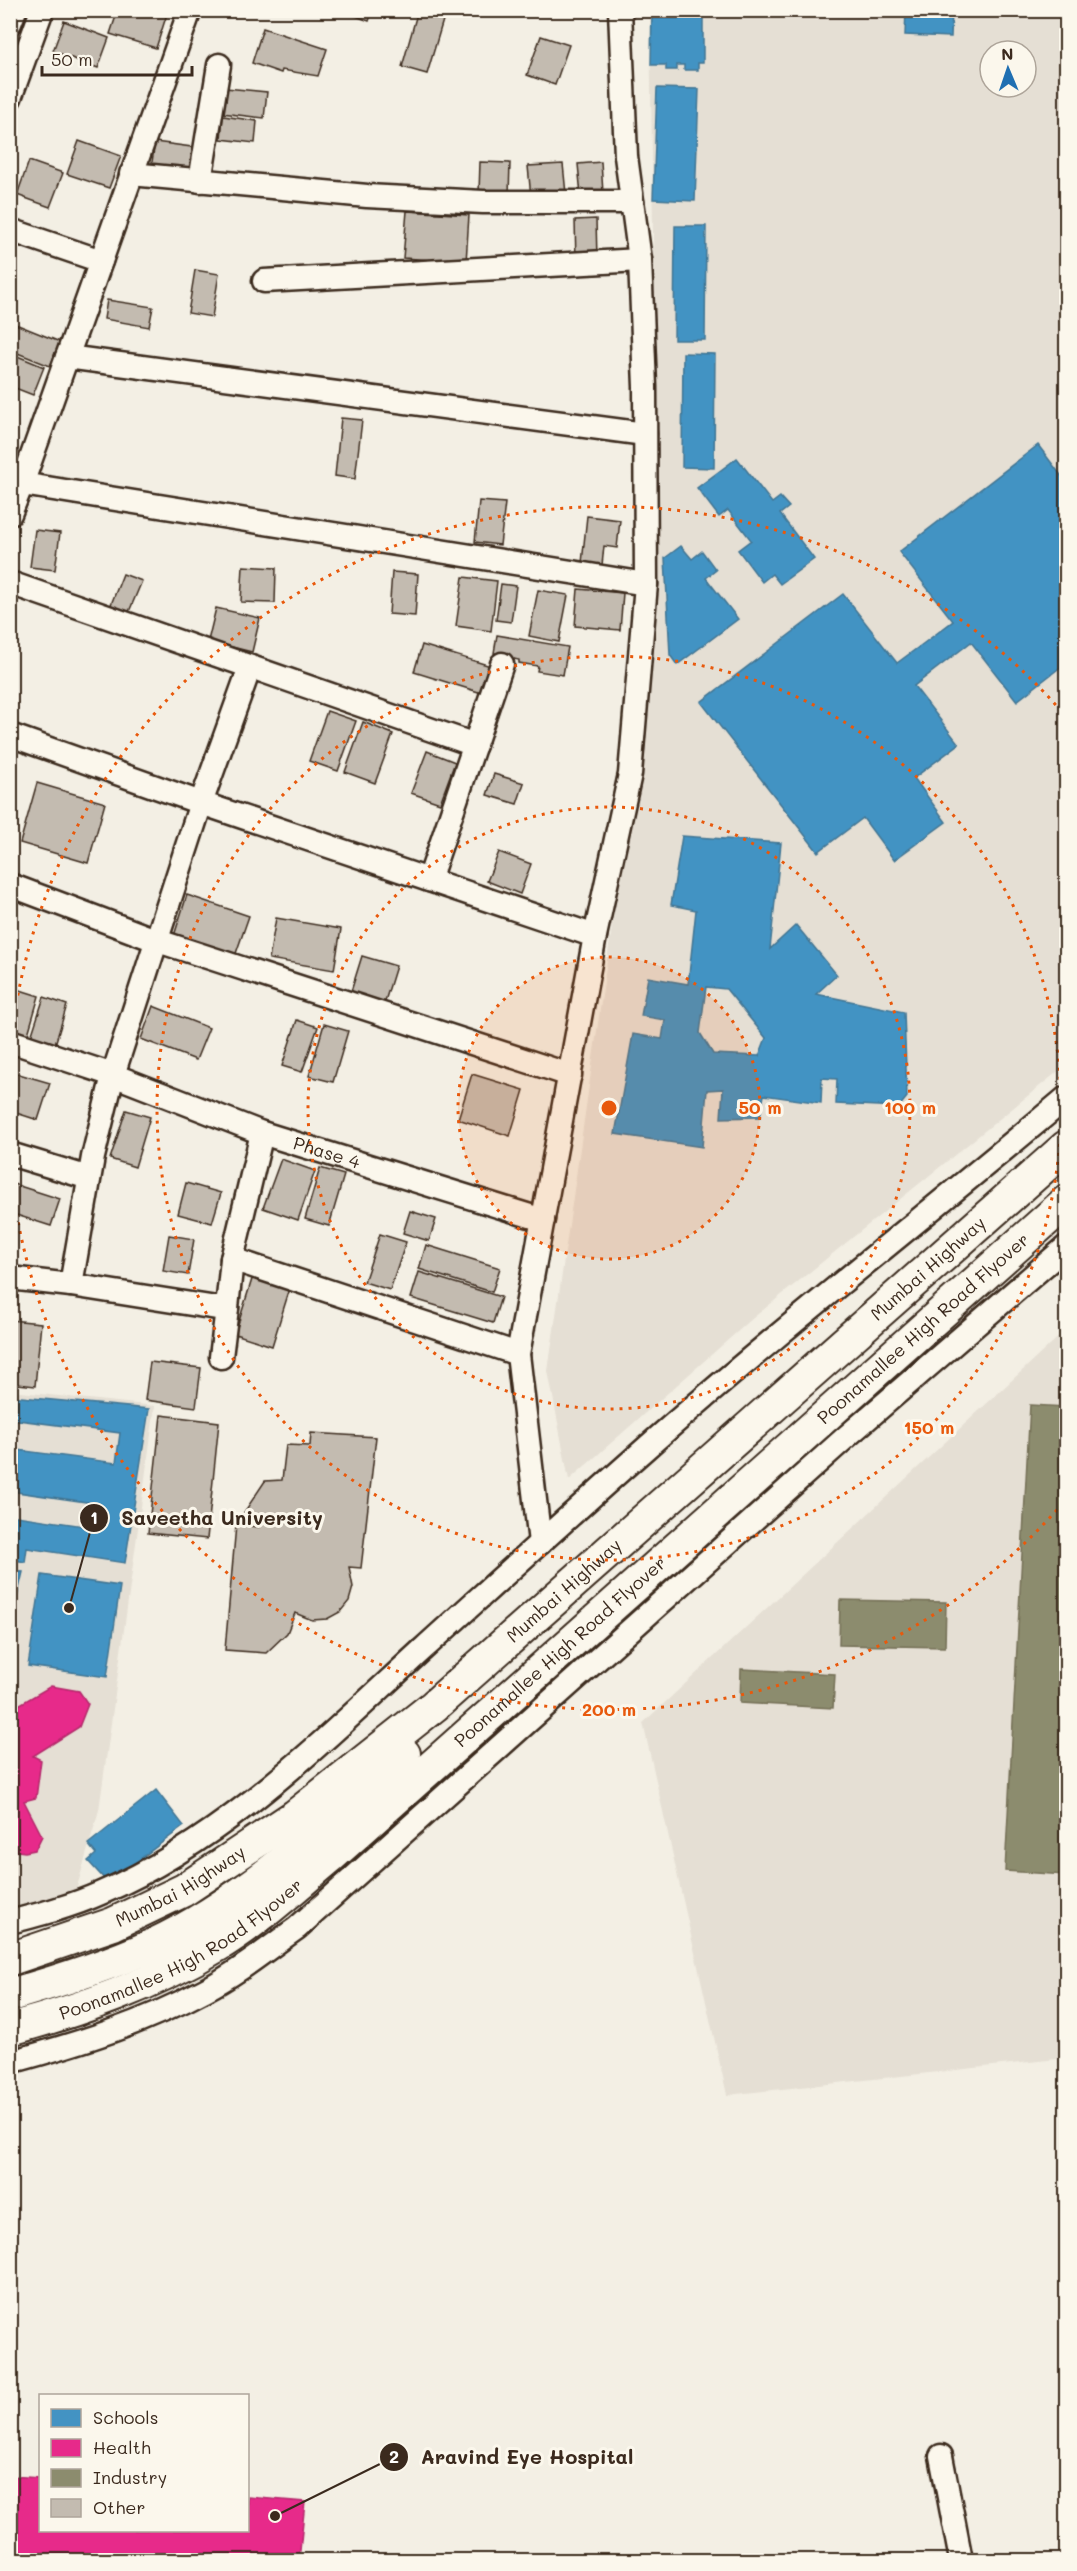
<svg xmlns="http://www.w3.org/2000/svg" width="1077" height="2571" font-family="Mali,sans-serif">
<style>
.built{fill:#e5dfd4;fill-rule:evenodd}
.schools{fill:#4393c3;stroke:#417492;stroke-width:1.5;fill-rule:evenodd}
.health{fill:#e7298a;stroke:#b3296a;stroke-width:1.5}
.industry{fill:#8c8c6e;stroke:#746f56;stroke-width:1.5}
.building{fill:#c3bbb0;stroke:#3b2a1e;stroke-width:1.5}
.lines{fill:none;stroke-linecap:round;stroke-linejoin:round}
.minor-casing{stroke:#3b2a1e;stroke-width:27}
.highway-casing{stroke:#3b2a1e;stroke-width:36}
.minor{stroke:#fbf7ec;stroke-width:22}
.highway{stroke:#fbf7ec;stroke-width:32}
.ring{fill:none;stroke:#e8590c;stroke-width:3;stroke-dasharray:3 6}
.labels{text-anchor:middle;stroke-width:6;stroke-linejoin:round;paint-order:stroke}
.street-label{font-size:18px;fill:#3b2a1e;stroke:#fbf7ec}
.centre{fill:#e8590c;stroke:#fbf7ec;stroke-width:3}
.ring-label{font-size:18px;text-anchor:middle;font-weight:bold;fill:#e8590c;stroke:#fbf7ec;stroke-width:6;stroke-linejoin:round;paint-order:stroke}
.leader{fill:none;stroke:#3b2a1e;stroke-width:2}
.callout-dot{fill:#3b2a1e;stroke:#fbf7ec;stroke-width:2}
.mark-label{font-size:18px;text-anchor:middle;font-weight:bold;fill:#fff}
.callout-label{font-size:20px;text-anchor:middle;font-weight:bold;fill:#3b2a1e;stroke:#fbf7ec;stroke-width:6;stroke-linejoin:round;paint-order:stroke}
</style>
<rect width="100%" height="100%" fill="#f3efe4"/>
<filter id="ink" filterUnits="userSpaceOnUse"><feTurbulence type="fractalNoise" baseFrequency=".0167" numOctaves="2"/><feDisplacementMap in="SourceGraphic" scale="12" xChannelSelector="R" yChannelSelector="G"/><feConvolveMatrix kernelMatrix="1 2 1 2 8 2 1 2 1" color-interpolation-filters="sRGB"/></filter>
<g filter="url(#ink)">
<g class="built">
<path d="M650,11H1066V1065L753,1318L569,1480L548,1371L658,606ZM990,51H1026V87H990Z"/>
<polygon points="1066,1330 1066,2058 727,2095 643,1723"/>
<polygon points="11,1391 155,1406 99,1810 73,1901 11,1912"/>
</g>
<g class="schools">
<polygon points="652,10 703,10 703,63 698,63 698,70 684,70 684,65 677,65 677,70 666,70 666,65 651,65"/>
<rect x="799" y="10" width="28" height="6"/>
<polygon points="906,10 952,10 951,37 905,35"/>
<polygon points="657,88 699,89 695,201 653,199"/>
<polygon points="675,226 706,226 705,340 674,340"/>
<polygon points="683,353 715,354 714,468 682,467"/>
<polygon points="1038,445 1066,482 1066,672 1062,666 1017,701 971,642 966,646 914,686 959,744 914,778 946,822 894,860 863,818 818,852 701,702 843,594 897,663 924,643 953,621 899,552"/>
<polygon points="737,458 772,503 780,497 789,507 780,514 814,559 780,584 772,574 762,582 738,550 751,540 728,510 719,517 697,488"/>
<polygon points="681,546 692,559 702,551 716,570 706,578 738,619 677,665 670,655 665,558"/>
<path d="M682,836L781,843L770,949L796,925L837,975L816,994L904,1012L907,1097L899,1107L836,1104L837,1079L822,1078L821,1103L764,1095L760,1117L721,1118L723,1089L707,1090L702,1147L615,1134L633,1034L662,1039L665,1020L641,1016L648,977L688,984L696,910L671,905ZM706,987L726,989L766,1038L759,1056L713,1054L700,1033Z"/>
<polygon points="10,1396 149,1409 125,1563 27,1548 25,1562 10,1559 10,1515 97,1528 100,1504 10,1491 10,1449 116,1463 120,1433 10,1419"/>
<polygon points="10,1571 23,1572 11,1623 10,1623"/>
<polygon points="42,1575 120,1586 107,1677 28,1666"/>
<polygon points="156,1790 184,1826 108,1883 88,1861 96,1854 88,1844"/>
</g>
<g class="health">
<polygon points="51,1686 79,1691 88,1704 79,1727 33,1756 41,1760 36,1798 24,1801 42,1836 35,1850 25,1852 10,1850 10,1710"/>
<polygon points="10,2476 40,2478 40,2530 248,2530 248,2497 305,2502 299,2560 10,2560"/>
</g>
<g class="industry">
<polygon points="1030,1405 1066,1407 1066,1875 1005,1871"/>
<polygon points="840,1600 946,1602 945,1647 839,1645"/>
<polygon points="741,1669 835,1674 833,1708 740,1703"/>
</g>
<g class="building">
<polygon points="118,10 156,10 167,14 156,48 110,34"/>
<polygon points="340,10 373,10 369,21"/>
<polygon points="418,10 446,10 427,74 402,67"/>
<polygon points="64,21 109,38 98,68 53,51"/>
<polygon points="263,28 327,49 318,76 282,70 281,73 252,63"/>
<polygon points="541,36 569,45 555,85 527,75"/>
<polygon points="225,88 267,92 264,118 222,113"/>
<polygon points="223,116 257,121 255,143 221,139"/>
<polygon points="79,141 121,156 109,188 67,174"/>
<polygon points="155,142 199,148 195,175 151,169"/>
<polygon points="29,161 63,173 50,207 17,195"/>
<polygon points="480,162 510,163 509,194 479,193"/>
<polygon points="601,162 603,193 581,195 578,164"/>
<polygon points="563,164 566,194 531,197 528,166"/>
<polygon points="407,211 469,215 466,262 403,258"/>
<polygon points="596,219 597,260 576,261 575,220"/>
<polygon points="195,270 219,274 212,317 188,313"/>
<polygon points="107,300 153,307 149,327 104,319"/>
<polygon points="13,323 60,342 50,366 10,350"/>
<polygon points="10,353 44,367 33,395 10,386"/>
<polygon points="341,418 362,420 355,479 335,476"/>
<polygon points="479,501 505,503 500,545 475,542"/>
<polygon points="587,516 620,520 617,548 604,546 602,565 582,563"/>
<polygon points="35,530 60,533 55,570 30,567"/>
<polygon points="243,566 276,568 275,603 241,602"/>
<polygon points="392,572 418,574 415,616 389,614"/>
<polygon points="123,574 142,581 128,614 110,607"/>
<polygon points="463,577 497,581 491,631 456,626"/>
<polygon points="501,584 516,586 511,622 496,620"/>
<polygon points="578,589 623,593 620,630 575,626"/>
<polygon points="538,590 568,595 559,642 529,636"/>
<polygon points="216,608 260,618 252,652 208,641"/>
<polygon points="497,635 568,647 563,675 537,671 538,666 519,663 519,660 509,658 509,655 494,653"/>
<polygon points="422,645 494,667 485,694 414,672"/>
<polygon points="327,711 356,721 338,771 309,761"/>
<polygon points="363,722 393,734 375,783 345,772"/>
<polygon points="427,751 455,762 440,803 411,793"/>
<polygon points="494,774 524,783 517,804 487,795"/>
<polygon points="37,783 105,803 88,863 20,843"/>
<polygon points="499,852 531,864 520,894 487,881"/>
<polygon points="187,895 249,916 234,959 173,939"/>
<polygon points="276,918 341,929 334,970 269,959"/>
<polygon points="362,956 396,966 382,1011 348,1001"/>
<polygon points="17,989 39,996 26,1041 10,1031 10,1009"/>
<polygon points="44,997 67,1005 54,1048 31,1037"/>
<polygon points="153,1006 209,1028 196,1060 141,1039"/>
<polygon points="297,1020 318,1027 302,1072 282,1066"/>
<polygon points="324,1024 348,1031 333,1082 309,1076"/>
<polygon points="12,1072 50,1083 38,1120 10,1111"/>
<polygon points="472,1074 524,1090 510,1136 458,1119"/>
<polygon points="126,1110 150,1117 135,1167 110,1159"/>
<polygon points="281,1159 315,1171 298,1220 263,1208"/>
<polygon points="320,1168 344,1175 329,1226 305,1219"/>
<polygon points="10,1183 60,1199 51,1226 10,1213"/>
<polygon points="186,1183 221,1193 212,1223 178,1214"/>
<polygon points="410,1211 436,1219 429,1241 403,1233"/>
<polygon points="380,1234 406,1242 390,1290 364,1282"/>
<polygon points="169,1235 194,1239 188,1275 163,1271"/>
<polygon points="426,1245 500,1268 492,1292 419,1269"/>
<polygon points="419,1272 501,1297 493,1323 411,1298"/>
<polygon points="253,1276 290,1288 272,1346 235,1334"/>
<polygon points="10,1320 41,1323 35,1386 10,1383"/>
<polygon points="150,1362 201,1368 196,1407 145,1400"/>
<polygon points="161,1415 219,1422 207,1539 148,1533"/>
<polygon points="311,1433 376,1437 361,1568 349,1567 353,1587 349,1601 340,1612 327,1619 312,1620 295,1613 287,1633 266,1653 225,1650 236,1525 259,1527 260,1517 243,1514 265,1481 282,1480 286,1445 310,1446"/>
</g>
<g class="lines">
<defs>
<g id="minor">
<polyline points="620,10 626,156 640,260 645,387 646,584"/>
<polyline points="10,23 15,10"/>
<polyline points="10,98 42,10"/>
<polyline points="131,174 367,196 483,202 632,202"/>
<polyline points="200,181 219,65"/>
<polyline points="10,230 101,261"/>
<polyline points="264,281 640,260"/>
<polyline points="67,357 645,434"/>
<polyline points="22,484 190,10"/>
<polyline points="10,514 22,484 646,584 630,774 595,936"/>
<polyline points="10,583 475,745"/>
<polyline points="250,667 201,803 113,1075 93,1157 71,1285 223,1309 227,1308 232,1259 518,1354"/>
<polyline points="10,735 201,803 595,936 518,1354 540,1543"/>
<polyline points="429,880 502,664"/>
<polyline points="10,885 158,941 570,1075"/>
<path id="s1" d="M10,1041L113,1075L262,1133L543,1220"/>
<polyline points="10,1154 89,1178"/>
<polyline points="232,1259 262,1133"/>
<polyline points="10,1278 71,1285"/>
<polyline points="221,1357 227,1308"/>
<path d="M10,1922C41,1914 72,1906 101,1893C225,1840 325,1739 423,1649C497,1582 570,1515 645,1449C782,1328 926,1216 1066,1098"/>
<path d="M10,2062C77,2044 144,2023 205,1990C238,1973 267,1949 297,1928L845,1438L1066,1247"/>
<polyline points="941,2456 961,2560"/>
</g>
<g id="highway">
<path id="s2" d="M10,1959L113,1924L184,1890L295,1816L434,1706L1066,1147"/>
<path d="M10,1995C59,1981 107,1966 153,1945C242,1904 334,1822 404,1754"/>
<path id="s3" d="M10,2029C83,2009 154,1984 218,1945C259,1920 294,1887 330,1857L1066,1202"/>
</g>
</defs>
<use href="#minor" class="minor-casing"/>
<use href="#highway" class="highway-casing"/>
<use href="#minor" class="minor"/>
<use href="#highway" class="highway"/>
</g>
</g>
<circle cx="609" cy="1108" r="151" fill="#e8590c" fill-opacity=".12"/>
<g class="ring">
<circle cx="609" cy="1108" r="151"/>
<circle cx="609" cy="1108" r="301"/>
<circle cx="609" cy="1108" r="452"/>
<path d="M1063 1503A602 602 0 0 1 11 1176M11 1040A602 602 0 0 1 1063 713"/>
</g>
<g class="labels">
<g class="street-label">
<text dy="6" stroke="none"><textPath href="#s1" startOffset="336">Phase 4</textPath></text>
<text dy="6" stroke="none"><textPath href="#s2" startOffset="1158">Mumbai Highway</textPath></text>
<text dy="6" stroke="none"><textPath href="#s3" startOffset="1162">Poonamallee High Road Flyover</textPath></text>
<text dy="6" stroke="none"><textPath href="#s2" startOffset="672">Mumbai Highway</textPath></text>
<text dy="6" stroke="none"><textPath href="#s3" startOffset="676">Poonamallee High Road Flyover</textPath></text>
<text dy="6" stroke="none"><textPath href="#s2" startOffset="186">Mumbai Highway</textPath></text>
<text dy="6" stroke="none"><textPath href="#s3" startOffset="190">Poonamallee High Road Flyover</textPath></text>
</g>
</g>
<circle cx="609" cy="1108" r="9" class="centre"/>
<g class="ring-label">
<text x="760" y="1114">50 m</text>
<text x="910" y="1114">100 m</text>
<text x="929" y="1434">150 m</text>
<text x="609" y="1716">200 m</text>
</g>
<path class="leader" d="M69 1608L94 1518M275 2516L394 2457"/>
<g class="callout-dot">
<circle cx="69" cy="1608" r="6"/>
<circle cx="275" cy="2516" r="6"/>
<circle cx="94" cy="1518" r="15"/>
<circle cx="394" cy="2457" r="15"/>
</g>
<g class="mark-label">
<text x="94" y="1524">1</text>
<text x="394" y="2463">2</text>
</g>
<g class="callout-label">
<text x="222" y="1525">Saveetha University</text>
<text x="527" y="2464">Aravind Eye Hospital</text>
</g>
<rect width="1077" height="2571" fill="none" stroke="#fbf7ec" stroke-width="36"/>
<rect x="18" y="18" width="1041" height="2535" fill="none" stroke="#3b2a1e" stroke-width="2" filter="url(#ink)"/>
<rect x="39" y="2394" width="210" height="138" fill="#fbf7ec" stroke="#aea59a" stroke-width="1.5"/>
<rect x="51" y="2409" width="30" height="18" fill="#4393c3" stroke="#aea59a" stroke-width="1.5"/>
<text x="93" y="2424" font-size="18" fill="#3b2a1e">Schools</text>
<rect x="51" y="2439" width="30" height="18" fill="#e7298a" stroke="#aea59a" stroke-width="1.5"/>
<text x="93" y="2454" font-size="18" fill="#3b2a1e">Health</text>
<rect x="51" y="2469" width="30" height="18" fill="#8c8c6e" stroke="#aea59a" stroke-width="1.5"/>
<text x="93" y="2484" font-size="18" fill="#3b2a1e">Industry</text>
<rect x="51" y="2499" width="30" height="18" fill="#c3bbb0" stroke="#aea59a" stroke-width="1.5"/>
<text x="93" y="2514" font-size="18" fill="#3b2a1e">Other</text>
<g transform="translate(1008 69) rotate(358)"><circle r="28" fill="#fbf7ec" stroke="#aea59a" stroke-width="1.5"/>
<path d="M0-4.5L10 22L0 15L-10 22Z" fill="#1f6fb2"/>
<text y="-9" font-size="16" font-weight="bold" text-anchor="middle" fill="#3b2a1e">N</text>
</g>
<path d="M42 66v9h150v-9" fill="none" stroke="#3b2a1e" stroke-width="3"/>
<text x="51" y="66" font-size="18" fill="#3b2a1e" stroke="#fbf7ec" stroke-width="4.5" paint-order="stroke">50 m</text>
</svg>
